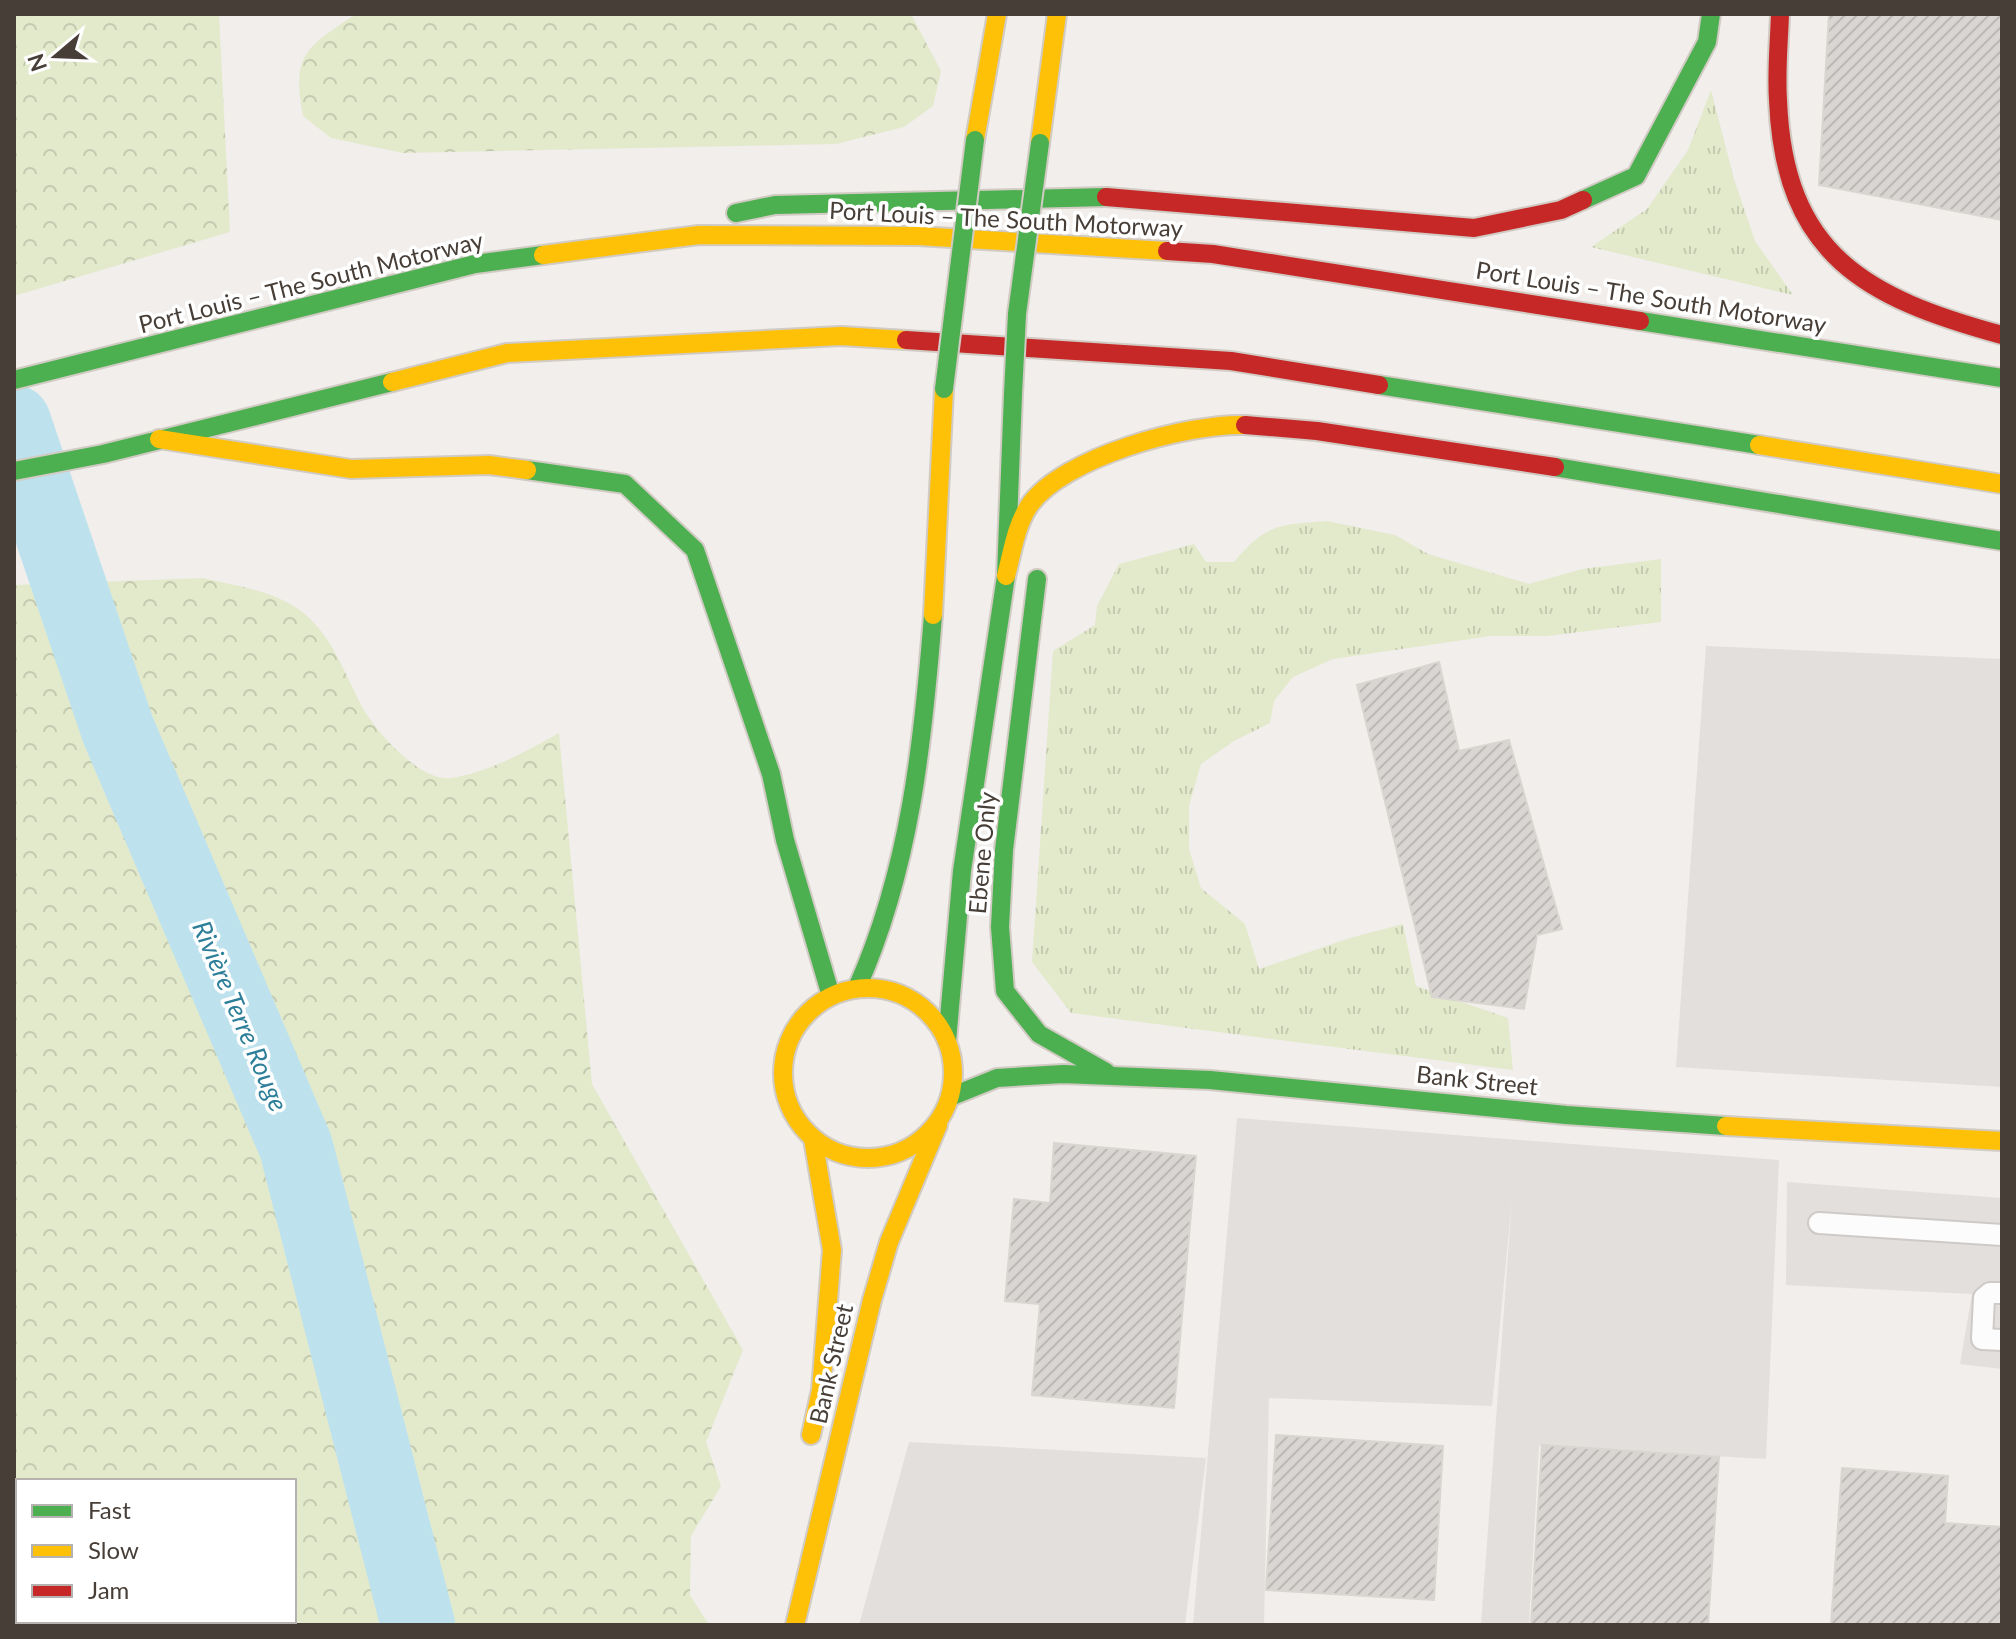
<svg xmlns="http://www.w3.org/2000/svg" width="2016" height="1639" font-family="Lato,sans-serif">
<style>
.grass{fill:url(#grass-tufts)}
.forest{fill:url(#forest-crowns);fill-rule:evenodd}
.parking{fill:#e3dfdc}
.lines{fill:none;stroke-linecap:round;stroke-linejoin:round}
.river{stroke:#bde2ee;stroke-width:74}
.building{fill:url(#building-hatch);stroke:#d9d5d1;stroke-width:2}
.lane-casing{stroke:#cdcac7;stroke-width:24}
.fast-casing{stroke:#d1cbc4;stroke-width:22}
.slow-casing{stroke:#d1cbc4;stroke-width:22}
.jam-casing{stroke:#d1cbc4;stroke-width:22}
.lane{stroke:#fdfcfc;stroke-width:20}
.fast{stroke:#4caf50;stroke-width:18}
.slow{stroke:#ffc107;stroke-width:18}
.jam{stroke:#c62828;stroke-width:18}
.fast-bridge-casing{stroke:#d1cbc4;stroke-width:22;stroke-linecap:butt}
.fast-bridge{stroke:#4caf50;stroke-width:18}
.labels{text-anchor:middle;stroke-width:7;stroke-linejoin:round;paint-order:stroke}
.street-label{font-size:24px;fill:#473e37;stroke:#fff}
.water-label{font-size:26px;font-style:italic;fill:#2d7e99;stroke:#fff}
</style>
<defs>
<pattern id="grass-tufts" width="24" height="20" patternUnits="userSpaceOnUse" patternTransform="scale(2)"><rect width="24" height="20" fill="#e3eacc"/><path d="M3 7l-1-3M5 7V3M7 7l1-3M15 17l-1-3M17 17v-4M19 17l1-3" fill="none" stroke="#c4cab0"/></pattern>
<pattern id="forest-crowns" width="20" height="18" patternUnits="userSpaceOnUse" patternTransform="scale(2)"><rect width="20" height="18" fill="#e3eacc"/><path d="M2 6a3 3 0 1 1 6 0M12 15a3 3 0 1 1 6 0" fill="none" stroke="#c4cab0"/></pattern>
<pattern id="building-hatch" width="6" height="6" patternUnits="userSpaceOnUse" patternTransform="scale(2)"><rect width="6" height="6" fill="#d9d5d2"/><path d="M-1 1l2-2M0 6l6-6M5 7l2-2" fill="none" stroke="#bcb8b5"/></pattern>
</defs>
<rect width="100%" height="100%" fill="#f1eeeb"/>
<g class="grass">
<polygon points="1711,90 1734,179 1755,241 1793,295 1591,247 1647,209 1688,150"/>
<path d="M1327,521L1395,535L1428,554L1529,584L1582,569L1661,559V622L1547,636H1491L1333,659L1293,677L1274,701L1270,723L1234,741L1201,764L1189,806V849L1201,888L1245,924L1259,969L1350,938L1403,924L1416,986L1508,1018L1513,1070L1071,1013L1032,962L1053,651L1095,625L1097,606L1119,564L1194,544L1206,562H1234C1266,524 1278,525 1327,521Z"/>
</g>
<g class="forest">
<polygon points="14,14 219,14 230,232 14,296"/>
<path d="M356,14H911L941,71L933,106L904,127L836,144L403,153L331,138L303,116C291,53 307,47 356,14Z"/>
<path d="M203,578C236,586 279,591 306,615C332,638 345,673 360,703C373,729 420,783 452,778C489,772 527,751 559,733L592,1084L743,1350L706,1442L721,1486L691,1536L690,1595L709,1625H14V585ZM18,1481H294V1621H18Z"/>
</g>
<g class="parking">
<polygon points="1706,646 2002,659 2002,1087 1676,1067"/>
<polygon points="1237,1118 1779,1160 1766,1459 1539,1446 1529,1625 1481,1625 1512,1200 1492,1406 1269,1398 1264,1625 1193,1625"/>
<polygon points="1787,1182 2002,1198 2002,1369 1960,1364 1972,1294 1786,1285"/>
<polygon points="909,1442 1206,1458 1185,1625 859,1625"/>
</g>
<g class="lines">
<polyline class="river" points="14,422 118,730 296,1147 418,1625"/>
</g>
<g class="building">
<polygon points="1829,14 2002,14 2002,220 1819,185"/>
<polygon points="1439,662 1459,751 1509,740 1562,929 1537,935 1524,1009 1432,997 1357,685"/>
<polygon points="1054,1143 1196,1156 1174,1408 1032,1395 1040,1304 1005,1301 1014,1199 1050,1203"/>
<polygon points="1276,1435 1443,1446 1434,1600 1266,1590"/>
<polygon points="1542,1445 1719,1457 1708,1625 1531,1625"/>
<polygon points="1842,1468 1948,1476 1945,1523 2002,1527 2002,1625 1831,1625"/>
</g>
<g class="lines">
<defs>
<g id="lane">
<polyline points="1819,1223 2002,1235"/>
<polyline points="2002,1293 1990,1293 1984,1298 1982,1339 2002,1340"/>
</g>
<g id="fast">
<polyline points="1583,200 1636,176 1707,42 1711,14"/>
<polyline points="736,213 775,205 1106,197"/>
<polyline points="1640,321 2002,378"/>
<polyline points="14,380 475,264 543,255"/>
<polyline points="1379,385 1759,445"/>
<polyline points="1555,467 2002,541"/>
<polyline points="527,470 625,484 695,550 771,774 785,840 831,996"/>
<polyline points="14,471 103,454 392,382"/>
<polyline points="1037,579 1004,850 1000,927 1005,991 1039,1034 1106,1072"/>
<path d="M857,988C910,869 923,743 933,615"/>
<polyline points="947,1041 962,871 1006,576 1013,394"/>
<polyline points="950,1097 997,1078 1063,1074 1210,1080 1566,1115 1726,1126"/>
</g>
<g id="slow">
<polyline points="975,140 997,14"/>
<polyline points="1040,143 1057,14"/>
<polyline points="543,255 699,235 918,236 1167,251"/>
<polyline points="392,382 507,353 841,336 906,340"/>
<polyline points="159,439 351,469 489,465 527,470"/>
<polyline points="1759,445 2002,484"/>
<path d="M1006,576C1012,553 1016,525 1029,506C1062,457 1189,423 1245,425"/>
<polyline points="933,615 944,389"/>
<circle cx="868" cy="1073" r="85"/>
<polyline points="1726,1126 2002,1141"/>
<polyline points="811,1435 821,1390 832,1250 813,1139"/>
<polyline points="795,1625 872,1300 889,1242 938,1125"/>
</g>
<g id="jam">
<path d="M1780,14C1779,43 1776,72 1778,100C1784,255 1866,298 2002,335"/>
<polyline points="1106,197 1474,228 1561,210 1583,200"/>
<polyline points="1167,251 1213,254 1640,321"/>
<polyline points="906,340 1231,361 1379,385"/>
<polyline points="1245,425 1317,431 1555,467"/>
</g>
</defs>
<use href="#lane" class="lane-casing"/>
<use href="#fast" class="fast-casing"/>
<use href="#slow" class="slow-casing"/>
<use href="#jam" class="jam-casing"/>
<use href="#lane" class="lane"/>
<use href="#fast" class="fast"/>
<use href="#slow" class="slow"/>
<use href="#jam" class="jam"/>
<defs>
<g id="fast-bridge">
<polyline points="944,389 975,140"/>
<polyline points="1013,394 1017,314 1040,143"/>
</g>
</defs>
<use href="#fast-bridge" class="fast-bridge-casing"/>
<use href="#fast-bridge" class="fast-bridge"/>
</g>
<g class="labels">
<g class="street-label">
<text transform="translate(1006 220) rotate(3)" y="8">Port Louis – The South Motorway</text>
<text transform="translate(311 283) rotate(-14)" y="8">Port Louis – The South Motorway</text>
<text transform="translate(1651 298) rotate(9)" y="8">Port Louis – The South Motorway</text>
<text transform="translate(983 853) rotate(-85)" y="8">Ebene Only</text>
<text transform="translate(1477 1081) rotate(6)" y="8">Bank Street</text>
<text transform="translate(832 1364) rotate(-77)" y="8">Bank Street</text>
</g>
<g class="water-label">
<text transform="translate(240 1016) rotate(67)" y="9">Rivière Terre Rouge</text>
</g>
</g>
<rect width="2016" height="1639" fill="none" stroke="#473e37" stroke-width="32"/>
<rect x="16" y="1479" width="280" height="144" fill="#ffffff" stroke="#b5b2af" stroke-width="2"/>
<rect x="32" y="1505" width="40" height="12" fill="#4caf50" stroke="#b5b2af" stroke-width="2"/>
<text x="88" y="1519" font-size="24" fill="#473e37">Fast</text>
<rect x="32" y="1545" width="40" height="12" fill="#ffc107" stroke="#b5b2af" stroke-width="2"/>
<text x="88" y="1559" font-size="24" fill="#473e37">Slow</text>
<rect x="32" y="1585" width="40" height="12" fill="#c62828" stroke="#b5b2af" stroke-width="2"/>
<text x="88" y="1599" font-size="24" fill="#473e37">Jam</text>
<g transform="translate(56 56) rotate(251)" stroke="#ffffff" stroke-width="6" paint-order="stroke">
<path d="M0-6L14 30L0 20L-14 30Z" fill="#473e37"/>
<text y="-12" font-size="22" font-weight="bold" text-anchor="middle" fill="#473e37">N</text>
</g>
</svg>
